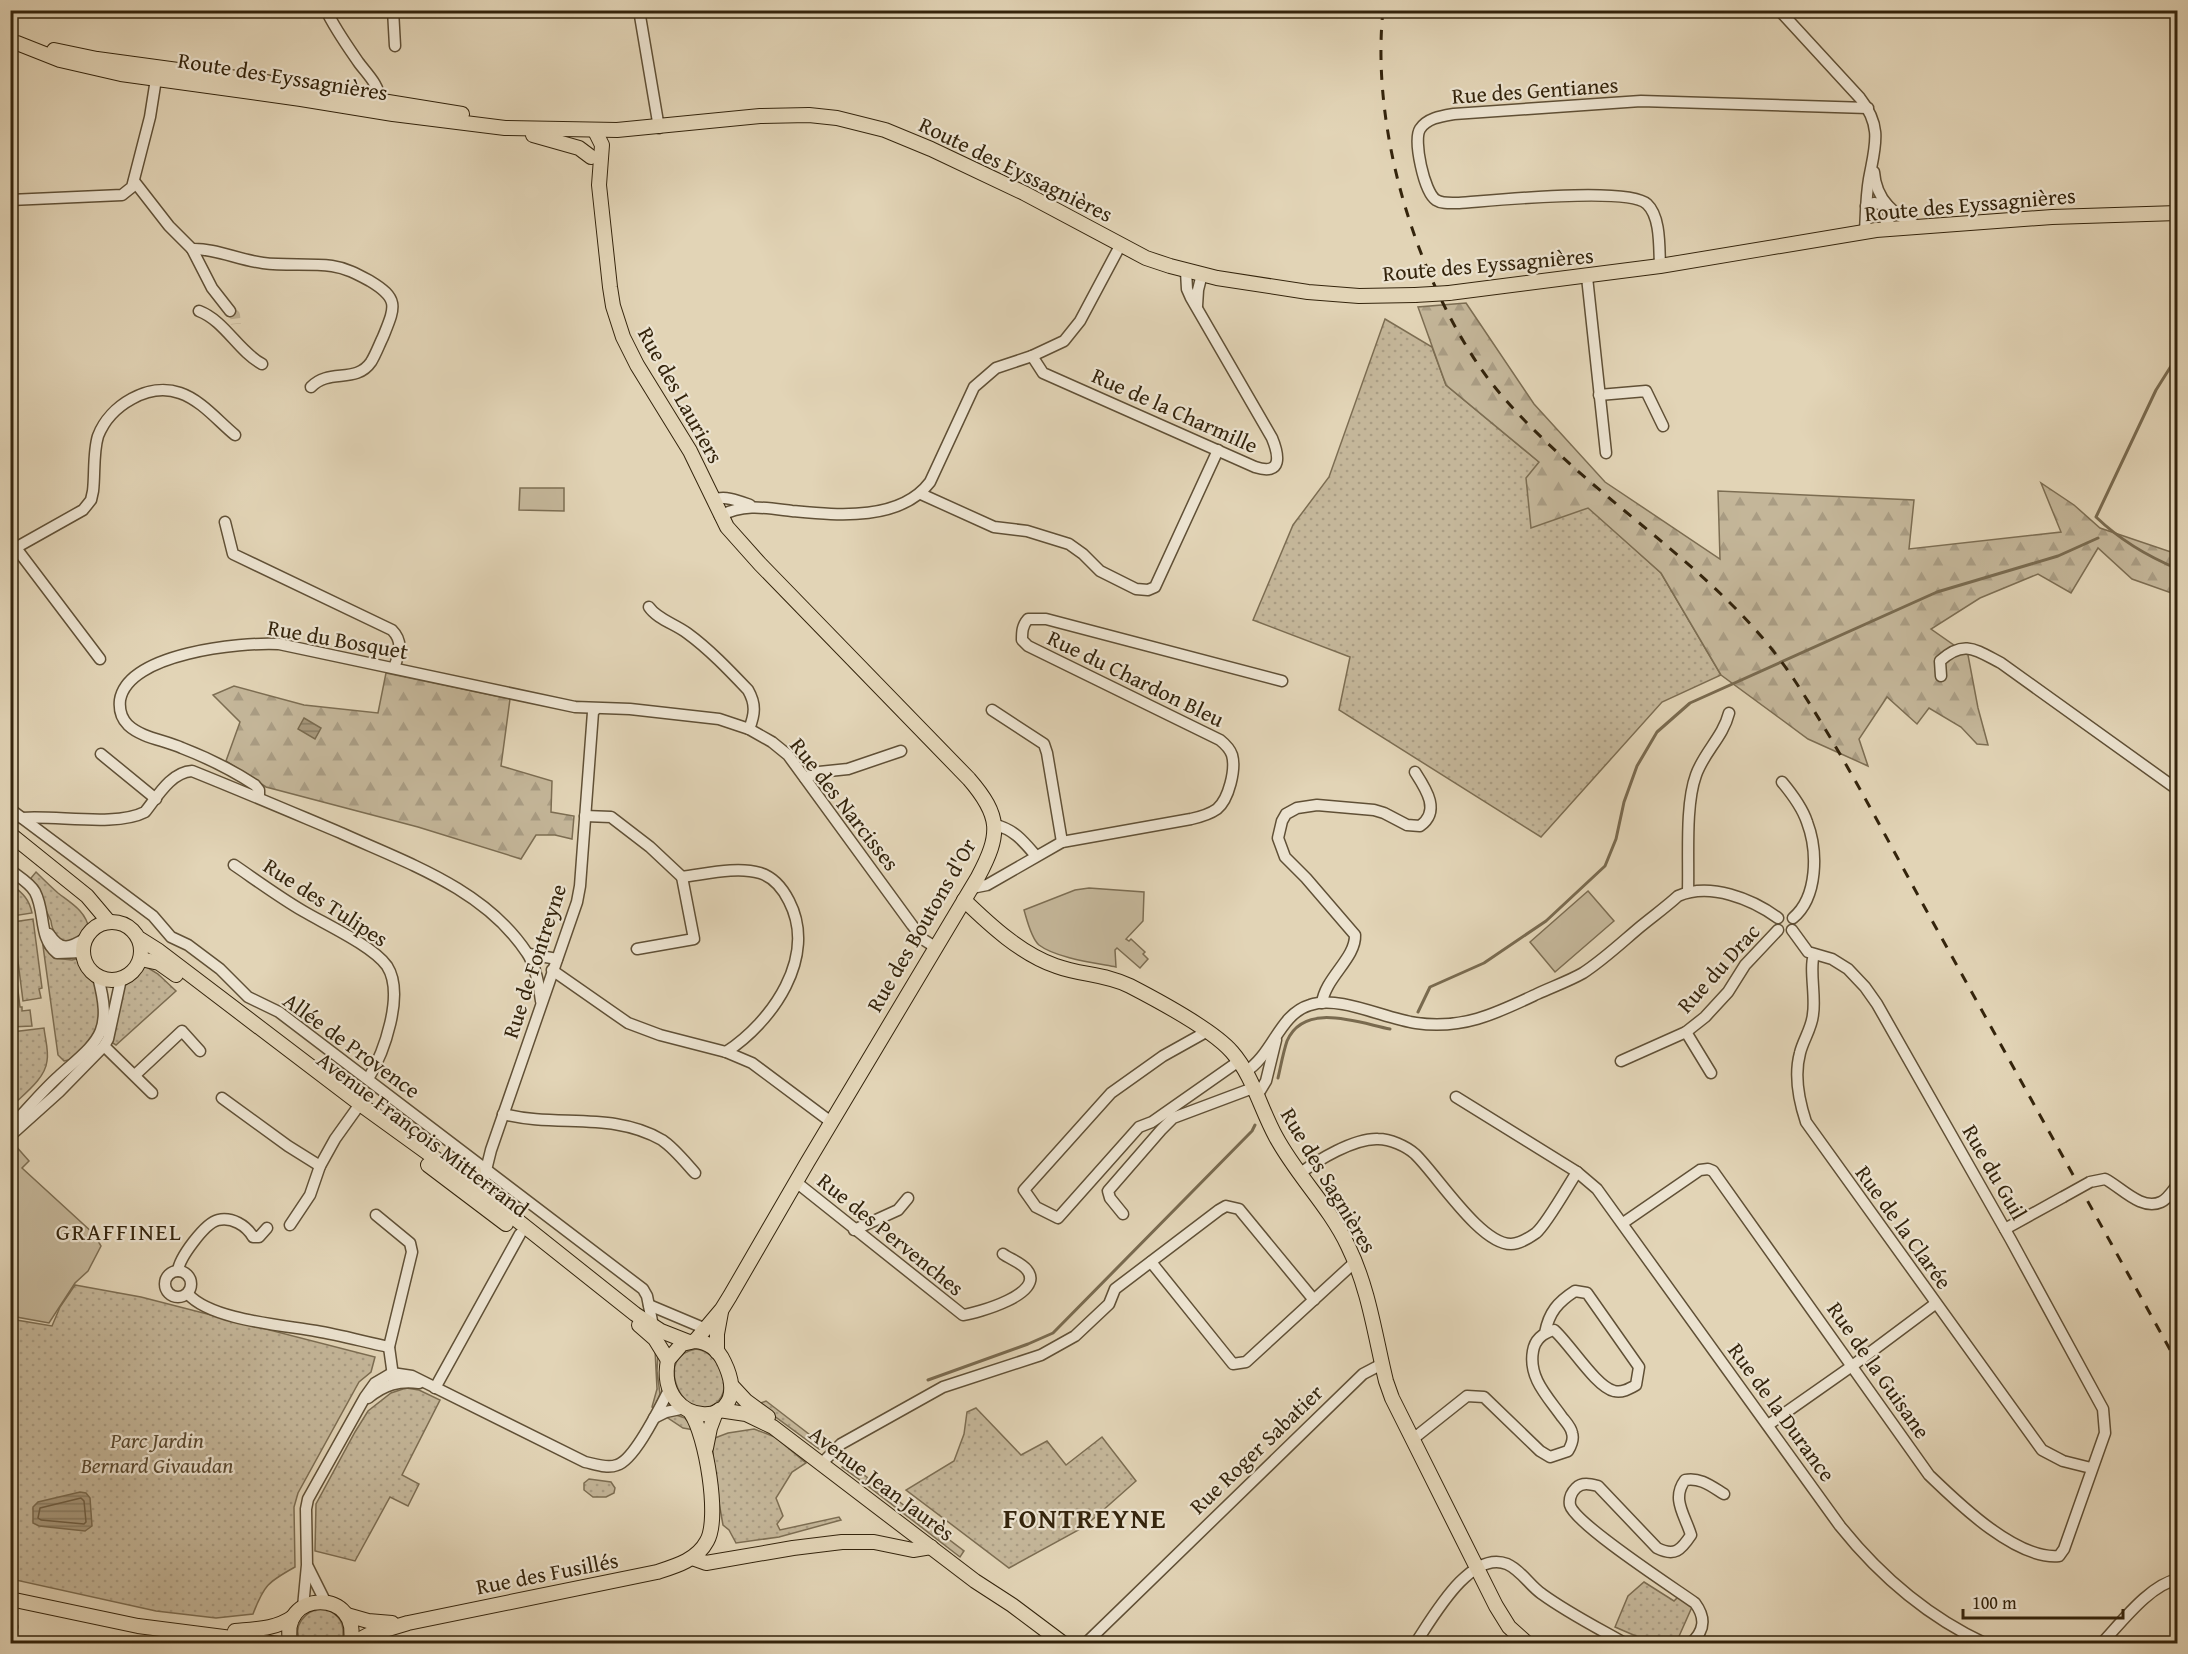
<svg xmlns="http://www.w3.org/2000/svg" width="2188" height="1654" font-family="'Gentium Book Plus',serif">
<style>
.grass{fill:url(#grass-dots);stroke:#7c6d52;stroke-width:1.5}
.forest{fill:url(#forest-firs);stroke:#7c6d52;stroke-width:1.5}
.garden{fill:#c4b699;stroke:#7c6d52;stroke-width:1.5}
.water{fill:url(#water-rules);stroke:#796a4f;stroke-width:1.5}
.lines{fill:none;stroke-linecap:round;stroke-linejoin:round}
.shore{stroke:#6e5e44;stroke-width:1.5}
.stream{stroke:#796a4f;stroke-width:3}
.minor-tunnel{stroke:#bfb194;stroke-width:10;stroke-dasharray:10 5;stroke-linecap:butt}
.minor-casing{stroke:#605036;stroke-width:13}
.major-casing{stroke:#34240c;stroke-width:16}
.minor{stroke:#ece3d0;stroke-width:10}
.major{stroke:#e2d4b6;stroke-width:14}
.rail{stroke:#34240c;stroke-width:3;stroke-dasharray:10 10;stroke-linecap:butt}
.minor-bridge-casing{stroke:#605036;stroke-width:13;stroke-linecap:butt}
.major-bridge-casing{stroke:#34240c;stroke-width:16;stroke-linecap:butt}
.minor-bridge{stroke:#ece3d0;stroke-width:10}
.major-bridge{stroke:#e2d4b6;stroke-width:14}
.labels{text-anchor:middle;stroke-width:4.5;stroke-linejoin:round;paint-order:stroke}
.street-label{font-size:22px;fill:#34240c;stroke:#ece3d0}
.park-label{font-size:22px;font-style:italic;fill:#58482f;stroke:#ece3d0}
.neighbourhood-label{font-size:24px;letter-spacing:1.5px;fill:#34240c;stroke:#ece3d0}
.district-label{font-size:28px;font-weight:bold;letter-spacing:1.5px;fill:#34240c;stroke:#ece3d0}
</style>
<defs>
<pattern id="grass-dots" width="8" height="8" patternUnits="userSpaceOnUse" patternTransform="scale(1.5)"><rect width="8" height="8" fill="#c4b699"/><path d="M2 2h.1M6 6h.1" fill="none" stroke="#a99c83" stroke-width="1.8" stroke-linecap="round"/></pattern>
<pattern id="forest-firs" width="22" height="20" patternUnits="userSpaceOnUse" patternTransform="scale(1.5)"><rect width="22" height="20" fill="#c4b699"/><path d="M5 1l3.5 6h-7zM16 11l3.5 6h-7z" fill="#a99c83"/></pattern>
<pattern id="water-rules" width="6" height="5" patternUnits="userSpaceOnUse" patternTransform="scale(1.5)"><rect width="6" height="5" fill="#a7987c"/><path d="M0 2.5h6" fill="none" stroke="#897c64"/></pattern>
</defs>
<rect width="100%" height="100%" fill="#e2d4b6"/>
<filter id="stains"><feTurbulence type="fractalNoise" baseFrequency=".00333" numOctaves="4"/><feColorMatrix values="0 0 0 0 .2 0 0 0 0 .09 0 0 0 0 .02 0 0 0 .5 -.17"/></filter>
<radialGradient id="worn" r=".72"><stop offset=".6" stop-color="#630" stop-opacity="0"/><stop offset="1" stop-color="#630" stop-opacity=".3"/></radialGradient>
<g class="grass">
<polygon points="1385,319 1432,347 1446,385 1539,462 1661,573 1721,675 1662,702 1541,837 1339,710 1350,657 1253,620 1293,525 1329,477"/>
<path d="M36,872C43,879 50,886 58,893C71,903 86,911 89,929L85,936L68,943C58,939 52,932 51,921L31,878Z"/>
<path d="M11,884C22,893 29,898 32,913L13,916Z"/>
<polygon points="33,919 42,988 39,989 41,998 23,1001 13,922"/>
<path d="M43,946L54,958L72,960L80,958C84,965 93,973 95,981C105,1008 98,1056 64,1061L58,1055Z"/>
<polygon points="145,966 158,974 176,991 116,1045 111,1042 125,985 136,978"/>
<path d="M44,1028C45,1038 49,1051 47,1061C45,1079 24,1094 12,1106L10,1053L14,1051L12,1032Z"/>
<path d="M75,1285L141,1297L375,1357L371,1372L359,1382L298,1493L294,1507L295,1567C268,1582 264,1585 253,1614L216,1618L156,1611L11,1579L10,1319L52,1326L60,1307Z"/>
<path d="M696,1349C724,1352 738,1402 705,1408C680,1412 655,1356 696,1349Z"/>
<polygon points="655,1350 658,1354 657,1371 660,1394 654,1409 652,1407 657,1389"/>
<polygon points="406,1388 419,1390 440,1400 402,1475 419,1484 408,1506 390,1497 355,1561 315,1551 316,1504 355,1432 368,1411 391,1393"/>
<polygon points="766,1401 827,1448 819,1449 758,1404"/>
<polygon points="976,1408 1021,1455 1047,1441 1066,1465 1102,1437 1136,1481 1084,1527 1009,1568 906,1490 954,1461 964,1434 967,1412"/>
<polygon points="673,1414 685,1418 694,1430 683,1428 665,1416"/>
<polygon points="754,1429 775,1437 806,1463 792,1472 776,1498 783,1516 777,1524 780,1530 839,1517 841,1520 779,1537 736,1543 729,1530 723,1525 715,1480 712,1439 728,1433"/>
<polygon points="846,1462 868,1478 864,1483 842,1467"/>
<polygon points="589,1479 611,1482 615,1488 614,1493 606,1497 593,1497 584,1490 584,1483"/>
<polygon points="872,1481 964,1551 960,1557 868,1486"/>
<polygon points="1644,1582 1674,1601 1678,1597 1692,1607 1676,1643 1652,1643 1615,1627 1628,1596"/>
<path d="M322,1608C340,1613 346,1625 342,1642L301,1643C291,1626 305,1611 322,1608Z"/>
</g>
<g class="forest">
<polygon points="1466,303 1534,404 1605,482 1720,559 1718,491 1914,500 1909,549 2061,532 2041,483 2074,505 2100,528 2177,554 2177,595 2132,579 2098,548 2071,593 2038,574 1980,598 1931,629 1968,655 1978,708 1988,745 1977,744 1961,727 1929,708 1917,724 1887,697 1859,739 1868,766 1808,739 1721,675 1661,573 1588,508 1531,528 1526,478 1539,462 1446,385 1418,307"/>
<polygon points="386,673 510,699 501,766 552,781 551,812 574,816 572,839 555,835 536,835 521,859 418,827 266,787 226,761 240,722 213,695 234,686 304,705 378,713"/>
</g>
<g class="garden">
<polygon points="520,488 564,488 564,511 519,510"/>
<path d="M1089,888L1144,892L1143,921L1126,939L1129,941L1131,939L1145,952L1143,954L1148,959L1140,968L1117,948L1115,950L1116,967C1095,963 1056,958 1039,945C1031,938 1027,920 1024,910L1075,890Z"/>
<polygon points="1588,891 1614,921 1555,972 1530,942"/>
<polygon points="10,925 20,1007 22,1007 22,1011 30,1010 32,1026 11,1027"/>
<polygon points="14,1144 29,1161 22,1168 94,1234 101,1246 88,1271 75,1283 49,1323 11,1316 10,1147"/>
</g>
<g class="water">
<polygon points="304,718 321,728 315,739 298,729"/>
<polygon points="80,1492 86,1493 90,1498 92,1526 85,1531 39,1526 33,1523 33,1507 38,1502"/>
</g>
<g class="lines">
<polygon class="shore" points="81,1498 84,1501 86,1522 84,1524 41,1520 38,1518 40,1508"/>
<g class="stream">
<path d="M2178,355L2156,390L2096,517C2119,539 2149,557 2178,569"/>
<polyline points="1418,1012 1430,987 1484,963 1546,921 1605,866 1616,839 1624,802 1637,766 1657,732 1690,703 1937,592 2058,556 2098,538"/>
<path d="M1278,1078C1281,1065 1283,1053 1287,1041C1304,1001 1359,1023 1390,1029"/>
<polyline points="928,1380 1028,1344 1053,1333 1252,1131 1255,1125"/>
</g>
<polyline class="minor-tunnel" points="230,311 235,315 236,324"/>
<defs>
<g id="minor">
<path d="M326,10C335,29 348,47 359,63C368,75 379,85 380,100L376,105"/>
<polyline points="393,10 395,46"/>
<polyline points="639,10 659,128"/>
<path d="M1779,10L1860,98C1883,127 1875,146 1869,179C1866,196 1866,214 1865,232"/>
<path d="M1874,172C1876,200 1894,215 1918,226"/>
<path d="M134,181L169,226L192,249C214,248 239,260 263,263C286,266 309,263 332,266C346,268 357,274 370,281C400,299 395,307 383,337C379,345 376,354 371,362C356,384 329,368 311,387"/>
<polyline points="10,200 122,195 132,187 150,117 156,79 154,73"/>
<polyline points="1866,206 1874,203 1887,205 1889,219 1882,230"/>
<polyline points="192,249 212,288 230,311"/>
<path d="M1660,266C1659,248 1661,217 1647,204C1628,186 1489,201 1459,203C1451,203 1442,204 1436,200C1424,192 1413,140 1420,129C1427,118 1442,116 1454,114L1641,101L1868,108"/>
<polyline points="1587,277 1606,453"/>
<polyline points="1197,306 1198,290 1202,274"/>
<path d="M199,311C225,321 238,351 262,364"/>
<path d="M1032,356L1043,373L1255,467C1283,476 1279,455 1272,438L1191,298L1187,289L1186,271"/>
<polyline points="1599,395 1646,391 1663,426"/>
<polyline points="921,494 994,527 1027,531 1069,544 1083,554 1100,571 1136,589 1148,590 1155,587 1218,450"/>
<path d="M713,500C725,495 739,501 750,505"/>
<path d="M720,516C744,503 767,508 792,511C836,515 900,522 930,482L974,387L996,368L1032,356L1064,341L1080,321L1121,244"/>
<path d="M225,522L233,554L392,630C404,642 399,654 394,668"/>
<polyline points="16,548 100,659"/>
<path d="M10,551L83,510L91,500L93,491C95,474 93,452 98,436C110,405 149,382 180,393C201,400 218,421 235,435"/>
<path d="M649,607C657,619 675,624 687,633C709,649 729,670 748,690C756,704 755,714 749,729"/>
<path d="M1941,676L1940,661C1964,639 1976,650 2001,663L2178,790"/>
<polyline points="992,710 1044,744 1047,753 1062,842"/>
<polyline points="101,754 156,799"/>
<polyline points="805,778 819,772 848,769 901,751"/>
<path d="M1782,782C1792,794 1802,807 1807,822C1818,851 1818,897 1793,918"/>
<path d="M259,797V790L255,785C232,770 208,758 182,748C164,740 142,738 128,725C121,718 119,709 120,700C128,653 240,642 279,644L575,707L630,709L719,719L749,729L772,742L788,755L912,925L924,940L935,947"/>
<polyline points="10,809 153,916 171,937 188,945 220,969 248,997 279,1012 643,1289 647,1296 653,1326"/>
<path d="M585,816L611,817L650,847L682,877C706,874 737,866 760,873C773,877 783,889 789,901C818,957 772,1022 726,1052"/>
<path d="M22,818C56,815 116,827 145,812C157,797 171,772 192,771C242,791 291,812 341,833C407,863 485,889 527,953C536,966 539,986 541,1001"/>
<path d="M995,825C1014,829 1024,842 1036,856"/>
<path d="M234,865C256,880 279,897 303,911C325,924 373,946 387,966C405,994 384,1053 368,1079"/>
<path d="M10,870C19,877 30,883 35,892C46,913 38,937 57,953L83,952"/>
<path d="M972,888L987,885L1062,842L1191,819C1200,817 1210,814 1217,809C1229,799 1236,769 1232,755C1230,749 1225,744 1220,740L1028,646L1022,640C1022,632 1022,626 1028,619H1046L1282,681"/>
<path d="M1688,891C1689,857 1685,805 1696,775C1704,752 1723,737 1729,713"/>
<path d="M49,934C61,952 70,948 86,938"/>
<polyline points="637,949 694,939 682,877"/>
<polyline points="529,954 557,959"/>
<path d="M1814,955C1809,968 1816,997 1813,1014C1812,1028 1803,1040 1800,1053C1794,1075 1799,1101 1806,1122L2042,1450L2063,1461L2091,1468"/>
<polyline points="552,970 628,1023 660,1035 726,1052 752,1063 831,1122"/>
<path d="M1322,1003C1325,978 1356,958 1355,935L1306,878L1285,857L1278,838L1282,821L1286,814L1297,808L1317,805L1374,810L1384,813L1407,825L1420,826C1441,811 1426,789 1415,772"/>
<polyline points="1206,1032 1163,1056 1111,1093 1024,1190 1036,1207 1058,1218 1139,1127 1152,1122 1239,1061"/>
<polyline points="1686,1032 1711,1073"/>
<polyline points="104,1046 152,1093"/>
<polyline points="1621,1061 1686,1032 1705,1017 1728,992 1745,965 1778,930"/>
<path d="M1245,1072C1273,1055 1279,1014 1310,1005C1340,995 1385,1019 1416,1023C1463,1030 1497,1013 1537,994C1552,987 1569,981 1583,973C1603,960 1621,943 1640,927C1652,917 1666,907 1678,896C1710,882 1752,899 1778,918"/>
<polyline points="135,1075 182,1031 200,1051"/>
<polyline points="1257,1096 1266,1081 1276,1040"/>
<path d="M1456,1097L1577,1172L1597,1189L1840,1526C1880,1576 1928,1617 1986,1644"/>
<polyline points="222,1098 288,1146 320,1166"/>
<path d="M503,1114C557,1128 612,1111 662,1140C674,1148 685,1162 695,1173"/>
<path d="M10,1127C27,1110 42,1091 59,1076C99,1040 113,1034 98,977"/>
<polyline points="10,1136 59,1092 104,1046 108,1039 121,979"/>
<path d="M1299,1174C1318,1160 1354,1138 1378,1139C1390,1139 1406,1146 1415,1154C1437,1175 1480,1244 1511,1244C1519,1244 1529,1238 1536,1233C1546,1225 1568,1186 1577,1172"/>
<path d="M796,1182L963,1315C977,1313 1046,1294 1027,1270C1022,1263 1010,1259 1003,1254"/>
<path d="M2090,1182L2105,1179C2121,1187 2141,1211 2161,1202C2168,1199 2173,1190 2178,1184"/>
<polyline points="472,1192 479,1190 484,1178 491,1150 577,902 580,886 593,712 596,709"/>
<polyline points="1123,1214 1110,1198 1108,1191 1161,1130 1173,1118 1253,1088"/>
<polyline points="376,1215 410,1243 412,1252 389,1347 394,1383"/>
<path d="M1623,1223L1700,1170L1708,1169L1713,1171L1929,1475C1958,1503 2016,1560 2059,1556L2064,1549L2105,1433L2103,1409L2011,1240L1877,1004L1865,987L1848,969L1832,959L1808,952L1792,930"/>
<polyline points="290,1225 310,1195 320,1166 335,1139 360,1104"/>
<polyline points="2005,1229 2063,1197"/>
<polyline points="854,1230 898,1210 908,1198"/>
<polyline points="1151,1262 1233,1364 1246,1362 1355,1262"/>
<circle cx="178" cy="1284" r="13"/>
<path d="M178,1271C179,1258 205,1223 218,1220C232,1217 246,1225 253,1237H259L267,1228"/>
<path d="M188,1294C211,1320 282,1325 316,1331C340,1335 365,1342 389,1347"/>
<polyline points="649,1305 706,1329"/>
<polyline points="435,1388 520,1234"/>
<path d="M368,1398C384,1385 399,1380 419,1383"/>
<polyline points="654,1418 666,1412 685,1408"/>
<polyline points="1768,1425 1852,1366 1935,1304"/>
<path d="M1413,1439L1467,1396L1484,1397L1540,1451L1550,1457L1568,1451C1571,1446 1574,1439 1572,1433C1571,1427 1566,1422 1562,1417C1548,1397 1528,1378 1533,1351C1535,1339 1543,1333 1554,1330C1570,1344 1596,1387 1614,1391C1622,1393 1629,1389 1636,1385L1639,1367L1587,1293L1575,1291C1558,1302 1549,1312 1545,1333"/>
<polyline points="821,1464 841,1444 943,1387 1041,1355 1075,1336 1109,1304 1115,1289 1219,1210 1226,1206 1239,1209 1314,1300"/>
<polyline points="308,1567 325,1601"/>
<path d="M303,1607L307,1565L306,1509L308,1499L365,1397L375,1383L392,1373L412,1376L585,1462C595,1464 607,1469 617,1465C635,1460 661,1405 670,1388"/>
<polyline points="10,1627 12,1627"/>
<polyline points="1085,1644 1363,1374 1382,1364"/>
<path d="M1415,1644C1432,1619 1470,1549 1507,1564C1521,1570 1530,1586 1542,1594C1568,1613 1598,1628 1626,1644"/>
<path d="M1690,1644C1705,1631 1706,1618 1695,1603C1674,1588 1575,1524 1570,1505C1569,1499 1571,1493 1576,1488C1582,1482 1590,1484 1598,1486L1657,1548C1675,1557 1681,1550 1691,1535C1685,1515 1671,1499 1685,1480C1700,1477 1711,1486 1724,1494"/>
<path d="M2101,1644C2121,1623 2149,1585 2178,1579"/>
</g>
<g id="major">
<polyline points="17,43 60,60 121,74 301,99 393,114 505,128 617,130 760,116 809,115 837,118 885,130 931,149 1024,193 1146,258 1170,266 1217,278 1308,292 1359,296 1415,295"/>
<polyline points="54,50 97,59 259,81 462,114"/>
<path d="M595,131L602,145L599,185L610,287L613,306L623,337L637,365L690,451L727,527L760,564L969,779C1001,816 1001,834 978,877L807,1163L730,1296L722,1309L695,1341"/>
<polyline points="533,135 579,148 591,157"/>
<polyline points="1449,293 1660,266 1876,230 2052,217 2178,213"/>
<polyline points="10,834 87,896 109,922"/>
<path d="M964,900C990,925 1021,954 1056,966C1080,975 1106,974 1130,986C1157,1000 1213,1030 1232,1052C1253,1076 1261,1110 1276,1137C1297,1176 1329,1206 1348,1246C1369,1289 1375,1336 1386,1381L1392,1398L1496,1606L1509,1627L1528,1644"/>
<circle cx="112" cy="951" r="29"/>
<polyline points="140,939 159,951 360,1104 479,1190 635,1314 661,1331 689,1342"/>
<polyline points="141,959 159,963 176,975"/>
<polyline points="428,1165 506,1224"/>
<polyline points="455,1173 474,1171 470,1184 471,1192"/>
<polyline points="639,1325 655,1339 668,1360"/>
<path d="M695,1341C709,1342 718,1349 724,1362C759,1434 654,1430 668,1360L682,1344Z"/>
<polyline points="717,1352 717,1334 721,1312"/>
<polyline points="733,1387 746,1401 768,1417"/>
<polyline points="719,1410 746,1414 773,1427 975,1581 1012,1605 1064,1644"/>
<polyline points="706,1448 710,1428 716,1412"/>
<polyline points="692,1558 706,1563 793,1548 842,1542 874,1542 913,1550 931,1547"/>
<polyline points="10,1599 138,1626 278,1644"/>
<polyline points="347,1615 368,1621 392,1623"/>
<path d="M235,1631C256,1629 276,1629 293,1617"/>
<path d="M291,1644C276,1589 364,1588 350,1644"/>
<path d="M351,1644L368,1635L408,1623L657,1572C676,1566 697,1560 707,1541C720,1518 706,1435 691,1413"/>
</g>
</defs>
<use href="#minor" class="minor-casing"/>
<use href="#major" class="major-casing"/>
<use href="#minor" class="minor"/>
<use href="#major" class="major"/>
<path class="rail" d="M1383,10C1371,127 1413,266 1477,363C1499,396 1529,426 1558,453C1638,528 1734,588 1795,681C1847,760 1889,844 1935,926C2016,1072 2097,1218 2178,1364"/>
<defs>
<polyline id="minor-bridge" points="2063,1197 2090,1182"/>
<polyline id="major-bridge" points="1415,295 1449,293"/>
</defs>
<use href="#minor-bridge" class="minor-bridge-casing"/>
<use href="#major-bridge" class="major-bridge-casing"/>
<use href="#minor-bridge" class="minor-bridge"/>
<use href="#major-bridge" class="major-bridge"/>
</g>
<g class="labels">
<g class="street-label">
<text transform="translate(283 76) rotate(9)" y="8">Route des Eyssagnières</text>
<text transform="translate(1535 90) rotate(-4)" y="8">Rue des Gentianes</text>
<text transform="translate(1016 169) rotate(26)" y="8">Route des Eyssagnières</text>
<text transform="translate(1970 204) rotate(-5)" y="8">Route des Eyssagnières</text>
<text transform="translate(1488 264) rotate(-5)" y="8">Route des Eyssagnières</text>
<text transform="translate(681 395) rotate(61)" y="8">Rue des Lauriers</text>
<text transform="translate(1175 410) rotate(24)" y="8">Rue de la Charmille</text>
<text transform="translate(338 639) rotate(10)" y="8">Rue du Bosquet</text>
<text transform="translate(1136 678) rotate(26)" y="8">Rue du Chardon Bleu</text>
<text transform="translate(845 804) rotate(52)" y="8">Rue des Narcisses</text>
<text transform="translate(326 902) rotate(33)" y="8">Rue des Tulipes</text>
<text transform="translate(921 925) rotate(-60)" y="8">Rue des Boutons d'Or</text>
<text transform="translate(534 961) rotate(-72)" y="8">Rue de Fontreyne</text>
<text transform="translate(1718 968) rotate(-48)" y="8">Rue du Drac</text>
<text transform="translate(352 1045) rotate(36)" y="8">Allée de Provence</text>
<text transform="translate(423 1134) rotate(37)" y="8">Avenue François Mitterrand</text>
<text transform="translate(1995 1172) rotate(60)" y="8">Rue du Guil</text>
<text transform="translate(1329 1180) rotate(59)" y="8">Rue des Sagnières</text>
<text transform="translate(1904 1227) rotate(54)" y="8">Rue de la Clarée</text>
<text transform="translate(891 1234) rotate(39)" y="8">Rue des Pervenches</text>
<text transform="translate(1879 1370) rotate(55)" y="8">Rue de la Guisane</text>
<text transform="translate(1782 1412) rotate(54)" y="8">Rue de la Durance</text>
<text transform="translate(1256 1449) rotate(-44)" y="8">Rue Roger Sabatier</text>
<text transform="translate(882 1483) rotate(37)" y="8">Avenue Jean Jaurès</text>
<text transform="translate(547 1573) rotate(-11)" y="8">Rue des Fusillés</text>
</g>
<g class="park-label">
<text x="157" y="1448">Parc Jardin<tspan x="157" dy="25">Bernard Givaudan</tspan></text>
</g>
<g class="neighbourhood-label">
<text x="119" y="1240">GRAFFINEL</text>
</g>
<g class="district-label">
<text x="1085" y="1528">FONTREYNE</text>
</g>
</g>
<rect width="2188" height="1654" fill="none" stroke="#e2d4b6" stroke-width="36"/>
<rect x="12" y="12" width="2164" height="1630" fill="none" stroke="#34240c" stroke-width="3"/>
<rect x="18" y="18" width="2152" height="1618" fill="none" stroke="#34240c" stroke-width="1.5"/>
<path d="M1963 1609v9h160v-9" fill="none" stroke="#34240c" stroke-width="3"/>
<text x="1972" y="1609" font-size="18" fill="#34240c" stroke="#ece3d0" stroke-width="4.5" paint-order="stroke">100 m</text>
<rect width="100%" height="100%" filter="url(#stains)"/>
<rect width="100%" height="100%" fill="url(#worn)"/>
</svg>
